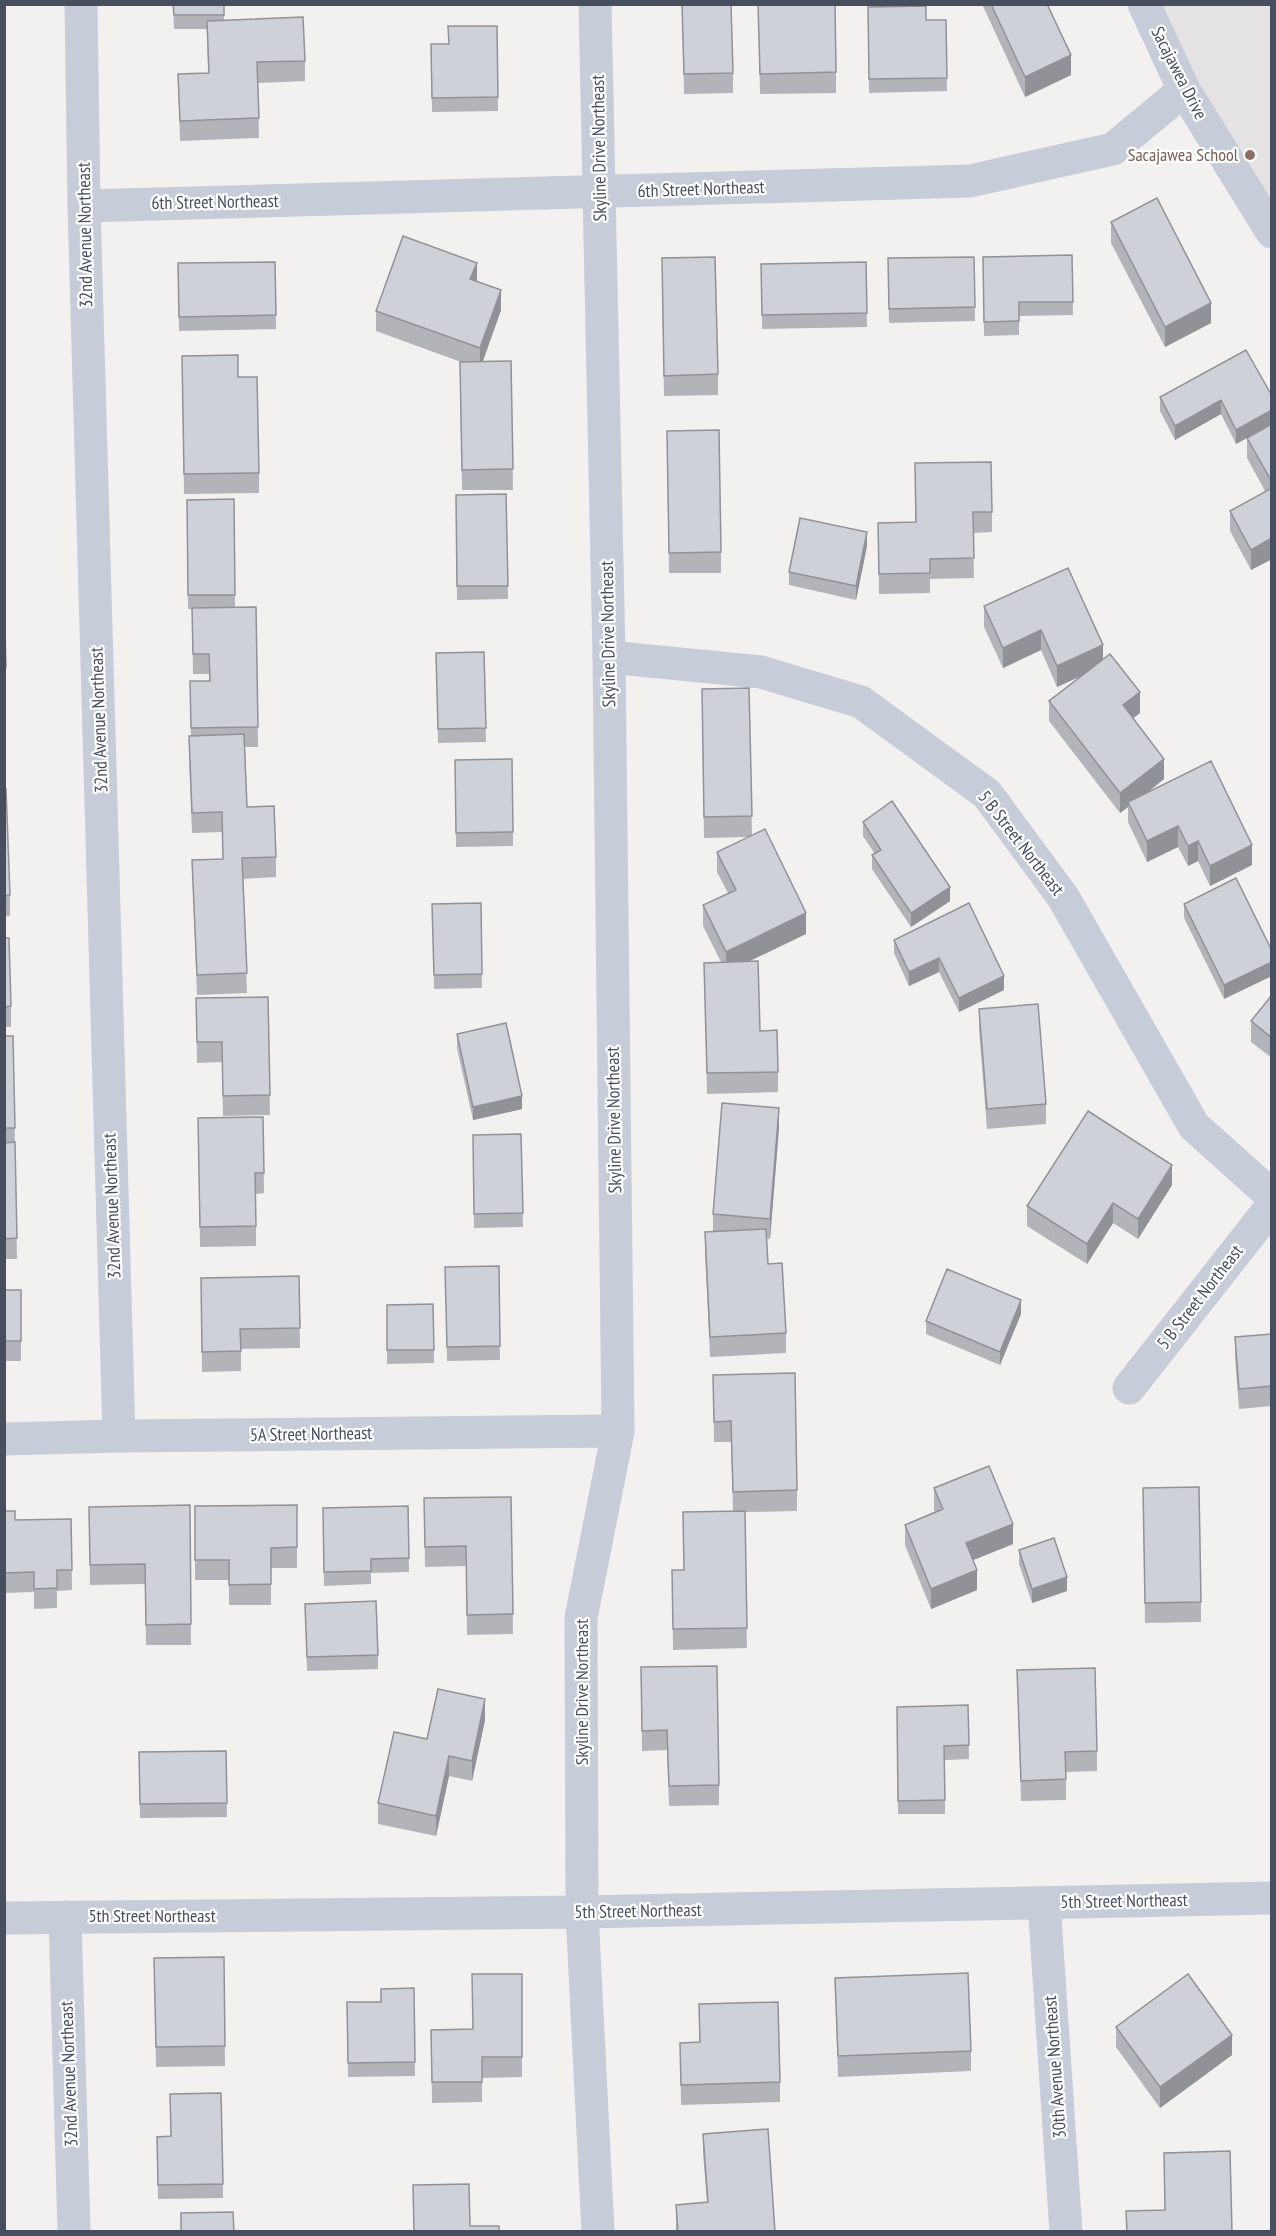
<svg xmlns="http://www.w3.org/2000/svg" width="1276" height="2236" font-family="'PT Sans Narrow',sans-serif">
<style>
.education{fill:#e4e2e2}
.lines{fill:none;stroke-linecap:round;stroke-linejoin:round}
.minor{stroke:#c6ccd8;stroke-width:33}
.tertiary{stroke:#c6ccd8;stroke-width:33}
.wall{fill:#b2b4ba}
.shaded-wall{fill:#919297}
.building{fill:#cfd1d8;stroke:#919297;stroke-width:1.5}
.education-dot{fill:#8d6e63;stroke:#fff;stroke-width:2}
.labels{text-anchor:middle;stroke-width:4.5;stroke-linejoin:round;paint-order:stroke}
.street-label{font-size:18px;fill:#474f5f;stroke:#fff}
.education-label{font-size:18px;fill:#785e54;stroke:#fff;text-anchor:end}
</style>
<rect width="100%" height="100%" fill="#f3f1f0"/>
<polygon class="education" points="1144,5 1271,5 1271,220"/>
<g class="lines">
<g class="minor">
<polyline points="81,4 84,206 119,1436"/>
<polyline points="595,4 609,657 618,1431 581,1618 582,1912 598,2232"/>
<polyline points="84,206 970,181 1113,149 1184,90"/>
<polyline points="609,657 761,672 861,702 987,794 1063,897 1194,1126 1272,1196"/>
<polyline points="1129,1388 1272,1206"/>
<polyline points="4,1439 119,1436 618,1431"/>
<polyline points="1044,1903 1066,2232"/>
<polyline points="65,1917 74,2232"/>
<polyline points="4,1918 582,1912 1272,1898"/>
</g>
<polyline class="tertiary" points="1144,4 1184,90 1272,232"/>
</g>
<g class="wall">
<polygon points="173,4 224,4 224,20 305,61 305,81 258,83 259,138 180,141 178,74 208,73 207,29 174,29"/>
<polygon points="428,4 485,4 428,6"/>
<polygon points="682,4 733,73 733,93 684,94"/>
<polygon points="758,4 836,72 836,93 760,94"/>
<polygon points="982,4 1047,4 1071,75 1025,97"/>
<polygon points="868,7 926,20 946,20 947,91 869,93"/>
<polygon points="497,26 498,111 432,112 431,44 449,44"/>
<polygon points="1111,222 1211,323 1165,347 1111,243"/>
<polygon points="1072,255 1073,315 1019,316 1019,335 984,336 983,257"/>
<polygon points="974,257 975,321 889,323 888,258"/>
<polygon points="275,262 276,329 179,331 178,263"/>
<polygon points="866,262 867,327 762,329 761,264"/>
<polygon points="662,279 718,374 718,395 664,396"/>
<polygon points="477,281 501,310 483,361 511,361 513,490 462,490 460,382 461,362 376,331 376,311"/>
<polygon points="182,356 238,377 259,473 259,493 184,494"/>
<polygon points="1272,396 1272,559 1251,570 1230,531 1230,511 1265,491 1247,458 1247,438 1236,444 1221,414 1175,440 1160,411 1160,397"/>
<polygon points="667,451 721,552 721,573 669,573"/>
<polygon points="915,463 992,512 992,532 973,533 974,578 930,579 930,593 879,594 878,523 915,522"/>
<polygon points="506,494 508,599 457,600 456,495"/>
<polygon points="234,499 235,607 256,607 258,747 245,747 247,807 276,857 276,877 243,879 247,993 197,995 192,860 223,859 222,832 192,833 189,756 189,736 191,736 190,681 209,681 209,674 193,674 192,609 188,609 187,500"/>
<polygon points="867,546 856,600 789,585 789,572"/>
<polygon points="1068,568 1103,659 1140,713 1133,718 1164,779 1147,793 1252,865 1210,886 1198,861 1188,866 1178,847 1147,862 1128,822 1128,807 1120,813 1049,721 1049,701 1081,676 1057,687 1041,650 1003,668 984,627 984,606"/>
<polygon points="4,596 6,681 4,681"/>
<polygon points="484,652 486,742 438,743 436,653"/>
<polygon points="749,688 752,835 806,934 748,962 760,1031 778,1072 778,1092 707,1094 704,963 721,962 703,926 703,905 728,893 717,872 717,852 749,837 704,838 702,709"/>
<polygon points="512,759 513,846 456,847 455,760"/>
<polygon points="4,789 10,895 10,916 4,916"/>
<polygon points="863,822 950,901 911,927 872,869 872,855 875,854 863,836"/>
<polygon points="1236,878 1224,999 1184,918 1184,904"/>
<polygon points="481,903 482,988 434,989 432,904"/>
<polygon points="969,903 1004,990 959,1012 939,972 909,986 894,953 894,940"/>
<polygon points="4,938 11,1006 11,1027 4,1027"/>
<polygon points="1272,995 1272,1058 1251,1042 1251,1021"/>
<polygon points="268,997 270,1115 223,1116 222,1062 197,1063 196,998"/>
<polygon points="979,1009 1046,1104 1046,1124 987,1129 979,1029"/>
<polygon points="457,1034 522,1109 473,1120 457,1048"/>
<polygon points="4,1036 13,1036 17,1259 4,1259"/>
<polygon points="263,1117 264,1193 256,1194 256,1246 200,1247 198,1118"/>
<polygon points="779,1128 770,1239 767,1239 768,1264 786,1333 786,1353 710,1357 705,1252 705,1232 713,1232 713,1214"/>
<polygon points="521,1134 523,1227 474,1228 473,1135"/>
<polygon points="1172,1185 1138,1239 1113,1223 1087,1264 1027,1226 1027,1206"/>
<polygon points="499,1266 500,1360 447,1361 445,1267"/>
<polygon points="299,1276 300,1348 241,1349 241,1371 202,1372 201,1278"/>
<rect x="4" y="1290" width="17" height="71"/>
<polygon points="433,1304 434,1363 387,1364 387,1305"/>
<polygon points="1021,1314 1000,1365 926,1334 926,1321"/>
<polygon points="1272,1334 1272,1406 1239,1409 1235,1358 1235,1337"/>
<polygon points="713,1375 797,1490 797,1511 745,1512 747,1648 673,1650 672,1570 684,1570 733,1511 731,1442 714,1442"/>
<polygon points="934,1488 1013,1544 973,1560 977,1590 931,1609 905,1545 905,1525 935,1512 934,1509"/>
<polygon points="1143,1488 1201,1602 1201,1622 1145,1623"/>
<polygon points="511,1497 513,1634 467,1635 466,1566 425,1567 424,1498"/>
<polygon points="190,1505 191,1645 146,1645 145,1584 90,1585 89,1507"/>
<polygon points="297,1505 297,1568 271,1568 271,1605 229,1605 229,1580 195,1580 195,1506"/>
<polygon points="408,1506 409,1572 371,1573 371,1584 324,1586 323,1522"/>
<polygon points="4,1511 15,1520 71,1519 72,1590 57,1591 57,1608 34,1609 34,1592 4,1593"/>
<polygon points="1019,1550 1067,1591 1032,1603 1019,1564"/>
<polygon points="305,1604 378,1655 378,1669 307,1671"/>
<polygon points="641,1667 719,1785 719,1805 669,1806 667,1750 642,1751"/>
<polygon points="1017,1670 1097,1751 1097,1771 1066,1772 1066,1800 1021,1801"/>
<polygon points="968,1705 969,1759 945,1760 945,1814 898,1814 897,1707"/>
<polygon points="485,1720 472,1781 449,1776 436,1836 378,1824 378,1803 427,1739"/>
<polygon points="226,1751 227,1817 140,1818 139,1752"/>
<polygon points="224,1957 225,2066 156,2067 154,1958"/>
<polygon points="835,1978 971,2051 971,2071 838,2077"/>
<polygon points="414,1988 415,2076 348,2077 347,2002 381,2002"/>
<polygon points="699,2004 780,2082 780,2102 681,2105 680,2043 699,2042"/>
<polygon points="1116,2027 1232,2055 1160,2108 1116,2047"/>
<polygon points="431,2030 522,2057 522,2077 482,2078 482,2102 432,2103"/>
<polygon points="221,2093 223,2198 158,2199 157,2137 171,2136"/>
<polygon points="703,2134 775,2232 676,2232 676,2205 707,2202 703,2154"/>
</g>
<g class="shaded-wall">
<polygon points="1071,55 1071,75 1025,97 1025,77"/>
<polygon points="477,263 477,283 470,279"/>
<polygon points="501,290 501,310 480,369 480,348"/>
<polygon points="1211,303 1211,323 1165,347 1165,327"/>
<polygon points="1221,400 1221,414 1175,440 1175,426"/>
<polygon points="1272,410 1272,424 1236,444 1236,430"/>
<polygon points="867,532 867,546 856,600 856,586"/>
<polygon points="1272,538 1272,559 1251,570 1251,550"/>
<polygon points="1041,630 1041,650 1003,668 1003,648"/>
<polygon points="1103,645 1103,666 1057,687 1057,666"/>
<polygon points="1140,692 1140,713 1123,726 1123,705"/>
<polygon points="1164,759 1164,779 1130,806 1128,802 1128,807 1120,813 1120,793"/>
<polygon points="1178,826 1178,847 1147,862 1147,841"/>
<polygon points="1198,841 1198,861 1188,866 1188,846"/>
<polygon points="1252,845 1252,865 1210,886 1210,866"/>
<polygon points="950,887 950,901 911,927 911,913"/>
<polygon points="806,913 806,934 726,972 726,952"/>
<polygon points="939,958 939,972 909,986 909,972"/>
<polygon points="1272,962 1272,976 1224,999 1224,985"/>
<polygon points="1004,976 1004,990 959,1012 959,998"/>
<polygon points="522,1096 522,1109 473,1120 473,1107"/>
<polygon points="779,1108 779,1128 770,1239 770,1219"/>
<polygon points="1172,1165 1172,1185 1138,1239 1138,1219"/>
<polygon points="1113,1203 1113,1223 1087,1264 1087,1244"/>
<polygon points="1021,1300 1021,1314 1000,1365 1000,1352"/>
<polygon points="1013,1524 1013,1544 966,1563 966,1543"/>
<polygon points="977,1570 977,1590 931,1609 931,1589"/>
<polygon points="1067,1577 1067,1591 1032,1603 1032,1589"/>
<polygon points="485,1699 485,1720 472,1781 472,1761"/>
<polygon points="449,1756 449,1776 436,1836 436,1816"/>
<polygon points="1232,2035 1232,2055 1160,2108 1160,2087"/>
</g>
<g class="building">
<polygon points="173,4 224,4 224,15 174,15"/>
<polygon points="682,4 731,4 733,73 684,74"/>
<polygon points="758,4 835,4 836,72 760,74"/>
<polygon points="991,4 1047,4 1071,55 1025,77"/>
<polygon points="926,6 926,20 946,20 947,78 869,79 868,7"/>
<polygon points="303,17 305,61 257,62 259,118 180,121 178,74 209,73 207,21"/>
<polygon points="448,26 497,26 498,97 432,98 431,44 449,44"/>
<polygon points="1157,198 1211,303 1165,327 1111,222"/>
<polygon points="403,236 477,263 470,279 501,290 480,348 376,311"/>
<polygon points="1072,255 1073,302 1019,302 1019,321 984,322 983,257"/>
<polygon points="715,257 718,374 664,376 662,258"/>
<polygon points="974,257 975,307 889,309 888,258"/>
<polygon points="275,262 276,315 179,317 178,263"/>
<polygon points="866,262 867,313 762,315 761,264"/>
<polygon points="1246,350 1272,396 1272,410 1236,430 1221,400 1175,426 1160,397"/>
<polygon points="238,355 238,377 257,377 259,473 184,474 182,356"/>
<polygon points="511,361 513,469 462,470 460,362"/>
<polygon points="1272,424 1272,482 1247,438"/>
<polygon points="719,430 721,552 669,553 667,431"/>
<polygon points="991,462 992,512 973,512 974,558 930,559 930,573 879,574 878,523 916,522 915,463"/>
<polygon points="1272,488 1272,538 1251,550 1230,511"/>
<polygon points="506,494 508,586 457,586 456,495"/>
<polygon points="234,499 235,595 188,595 187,500"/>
<polygon points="800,518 867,532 856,586 789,572"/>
<polygon points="1068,568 1103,645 1057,666 1041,630 1003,648 984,606"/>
<polygon points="4,596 6,667 4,667"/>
<polygon points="256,607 258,727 191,728 190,681 210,681 209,654 193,654 192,608"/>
<polygon points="484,652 486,728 438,729 436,653"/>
<polygon points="1110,654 1140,692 1123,705 1164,759 1120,793 1049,701"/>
<polygon points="749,688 752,816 704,817 702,689"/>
<polygon points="244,734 247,807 274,806 276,857 242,858 247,973 197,975 192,860 223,859 222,812 192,813 189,736"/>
<polygon points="512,759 513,832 456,833 455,760"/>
<polygon points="1211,761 1252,845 1210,866 1198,841 1188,846 1178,826 1147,841 1128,802"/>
<polygon points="4,789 6,789 10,895 4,896"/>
<polygon points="892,801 950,887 911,913 872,855 881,850 863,822"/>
<polygon points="765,829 806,913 726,952 703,905 736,890 717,852"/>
<polygon points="1236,878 1272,951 1272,962 1224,985 1184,904"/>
<polygon points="481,903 482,974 434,975 432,904"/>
<polygon points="969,903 1004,976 959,998 939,958 909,972 894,940"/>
<polygon points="4,938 9,938 11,1006 4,1007"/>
<polygon points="758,961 760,1031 777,1030 778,1072 707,1073 704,963"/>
<polygon points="1272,995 1272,1038 1251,1021"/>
<polygon points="268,997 270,1095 223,1096 222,1042 197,1042 196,998"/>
<polygon points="1038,1004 1046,1104 987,1109 979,1009"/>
<polygon points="506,1023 522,1096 473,1107 457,1034"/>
<polygon points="4,1036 13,1036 15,1128 4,1128"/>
<polygon points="722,1103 779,1108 770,1219 713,1214"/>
<polygon points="1088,1111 1172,1165 1138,1219 1113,1203 1087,1244 1027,1206"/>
<polygon points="263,1117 264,1173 255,1173 256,1226 200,1227 198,1118"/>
<polygon points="521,1134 523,1213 474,1214 473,1135"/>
<polygon points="15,1142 17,1238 4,1239 4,1143"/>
<polygon points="766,1229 768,1264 782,1263 786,1333 710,1337 705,1232"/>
<polygon points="499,1266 500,1346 447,1347 445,1267"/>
<polygon points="947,1269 1021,1300 1000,1352 926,1321"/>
<polygon points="299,1276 300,1328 240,1329 241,1351 202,1352 201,1278"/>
<rect x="4" y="1290" width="17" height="51"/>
<polygon points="433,1304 434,1350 387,1350 387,1305"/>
<polygon points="1272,1334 1272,1386 1239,1389 1235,1337"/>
<polygon points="795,1373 797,1490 733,1492 731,1421 714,1422 713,1375"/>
<polygon points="989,1466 1013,1524 966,1543 977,1570 931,1589 905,1525 943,1509 934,1488"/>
<polygon points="1199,1487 1201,1602 1145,1603 1143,1488"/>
<polygon points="511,1497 513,1614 467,1615 466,1546 425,1547 424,1498"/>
<polygon points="190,1505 191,1624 146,1625 145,1564 90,1565 89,1507"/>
<polygon points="297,1505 297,1547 271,1548 271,1584 229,1585 229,1560 195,1560 195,1506"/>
<polygon points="408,1506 409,1558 371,1559 371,1571 324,1572 323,1508"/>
<polygon points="4,1511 15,1511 15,1520 71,1519 72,1570 57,1570 57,1588 34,1589 34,1572 4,1573"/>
<polygon points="745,1511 747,1628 673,1629 672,1570 684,1570 683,1512"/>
<polygon points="1054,1538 1067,1577 1032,1589 1019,1550"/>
<polygon points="376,1601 378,1655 307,1657 305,1604"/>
<polygon points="717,1666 719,1785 669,1786 667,1730 642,1731 641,1667"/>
<polygon points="1095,1668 1097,1751 1065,1752 1066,1779 1021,1781 1017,1670"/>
<polygon points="438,1689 485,1699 472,1761 449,1756 436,1816 378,1803 394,1732 427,1739"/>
<polygon points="968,1705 969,1745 944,1746 945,1800 898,1801 897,1707"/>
<polygon points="226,1751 227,1803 140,1804 139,1752"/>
<polygon points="224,1957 225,2046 156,2047 154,1958"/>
<polygon points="968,1973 971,2051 838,2056 835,1978"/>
<polygon points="472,1974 522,1974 522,2057 482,2057 482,2082 432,2082 431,2030 473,2029"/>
<polygon points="1188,1974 1232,2035 1160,2087 1116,2027"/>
<polygon points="414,1988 415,2062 348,2063 347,2002 381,2002 381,1989"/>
<polygon points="778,2002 780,2082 681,2085 680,2043 700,2042 699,2004"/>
<polygon points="221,2093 223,2184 158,2185 157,2137 171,2136 170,2094"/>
<polygon points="768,2129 775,2232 678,2232 676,2205 708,2202 703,2134"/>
<polygon points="1230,2151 1232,2232 1127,2232 1126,2211 1165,2210 1164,2153"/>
<polygon points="469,2184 470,2226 499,2226 499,2232 414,2232 413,2185"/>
<polygon points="233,2212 234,2232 181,2232 181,2213"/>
</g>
<circle class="education-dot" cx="1250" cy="155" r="6"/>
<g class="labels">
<g class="street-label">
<text transform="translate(1179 73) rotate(63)" y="6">Sacajawea Drive</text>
<text transform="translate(599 148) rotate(-91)" y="6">Skyline Drive Northeast</text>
<text transform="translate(701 189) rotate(-2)" y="6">6th Street Northeast</text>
<text transform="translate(215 202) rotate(-1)" y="6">6th Street Northeast</text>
<text transform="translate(85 235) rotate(-91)" y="6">32nd Avenue Northeast</text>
<text transform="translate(608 634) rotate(-91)" y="6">Skyline Drive Northeast</text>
<text transform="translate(99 720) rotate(-92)" y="6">32nd Avenue Northeast</text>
<text transform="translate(1021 843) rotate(52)" y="6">5 B Street Northeast</text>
<text transform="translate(614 1120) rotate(-91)" y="6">Skyline Drive Northeast</text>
<text transform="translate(112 1206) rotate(-92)" y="6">32nd Avenue Northeast</text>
<text transform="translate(1200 1297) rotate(-52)" y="6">5 B Street Northeast</text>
<text transform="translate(311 1434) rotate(-1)" y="6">5A Street Northeast</text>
<text transform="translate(582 1692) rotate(-90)" y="6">Skyline Drive Northeast</text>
<text transform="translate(1124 1901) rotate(-1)" y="6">5th Street Northeast</text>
<text transform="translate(638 1911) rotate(-1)" y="6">5th Street Northeast</text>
<text x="152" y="1922">5th Street Northeast</text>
<text transform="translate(1055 2067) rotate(-94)" y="6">30th Avenue Northeast</text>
<text transform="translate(69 2074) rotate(-92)" y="6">32nd Avenue Northeast</text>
</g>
<g class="education-label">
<text x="1238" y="161">Sacajawea School</text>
</g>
</g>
<rect width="1276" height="2236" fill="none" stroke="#474f5f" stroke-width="12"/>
</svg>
